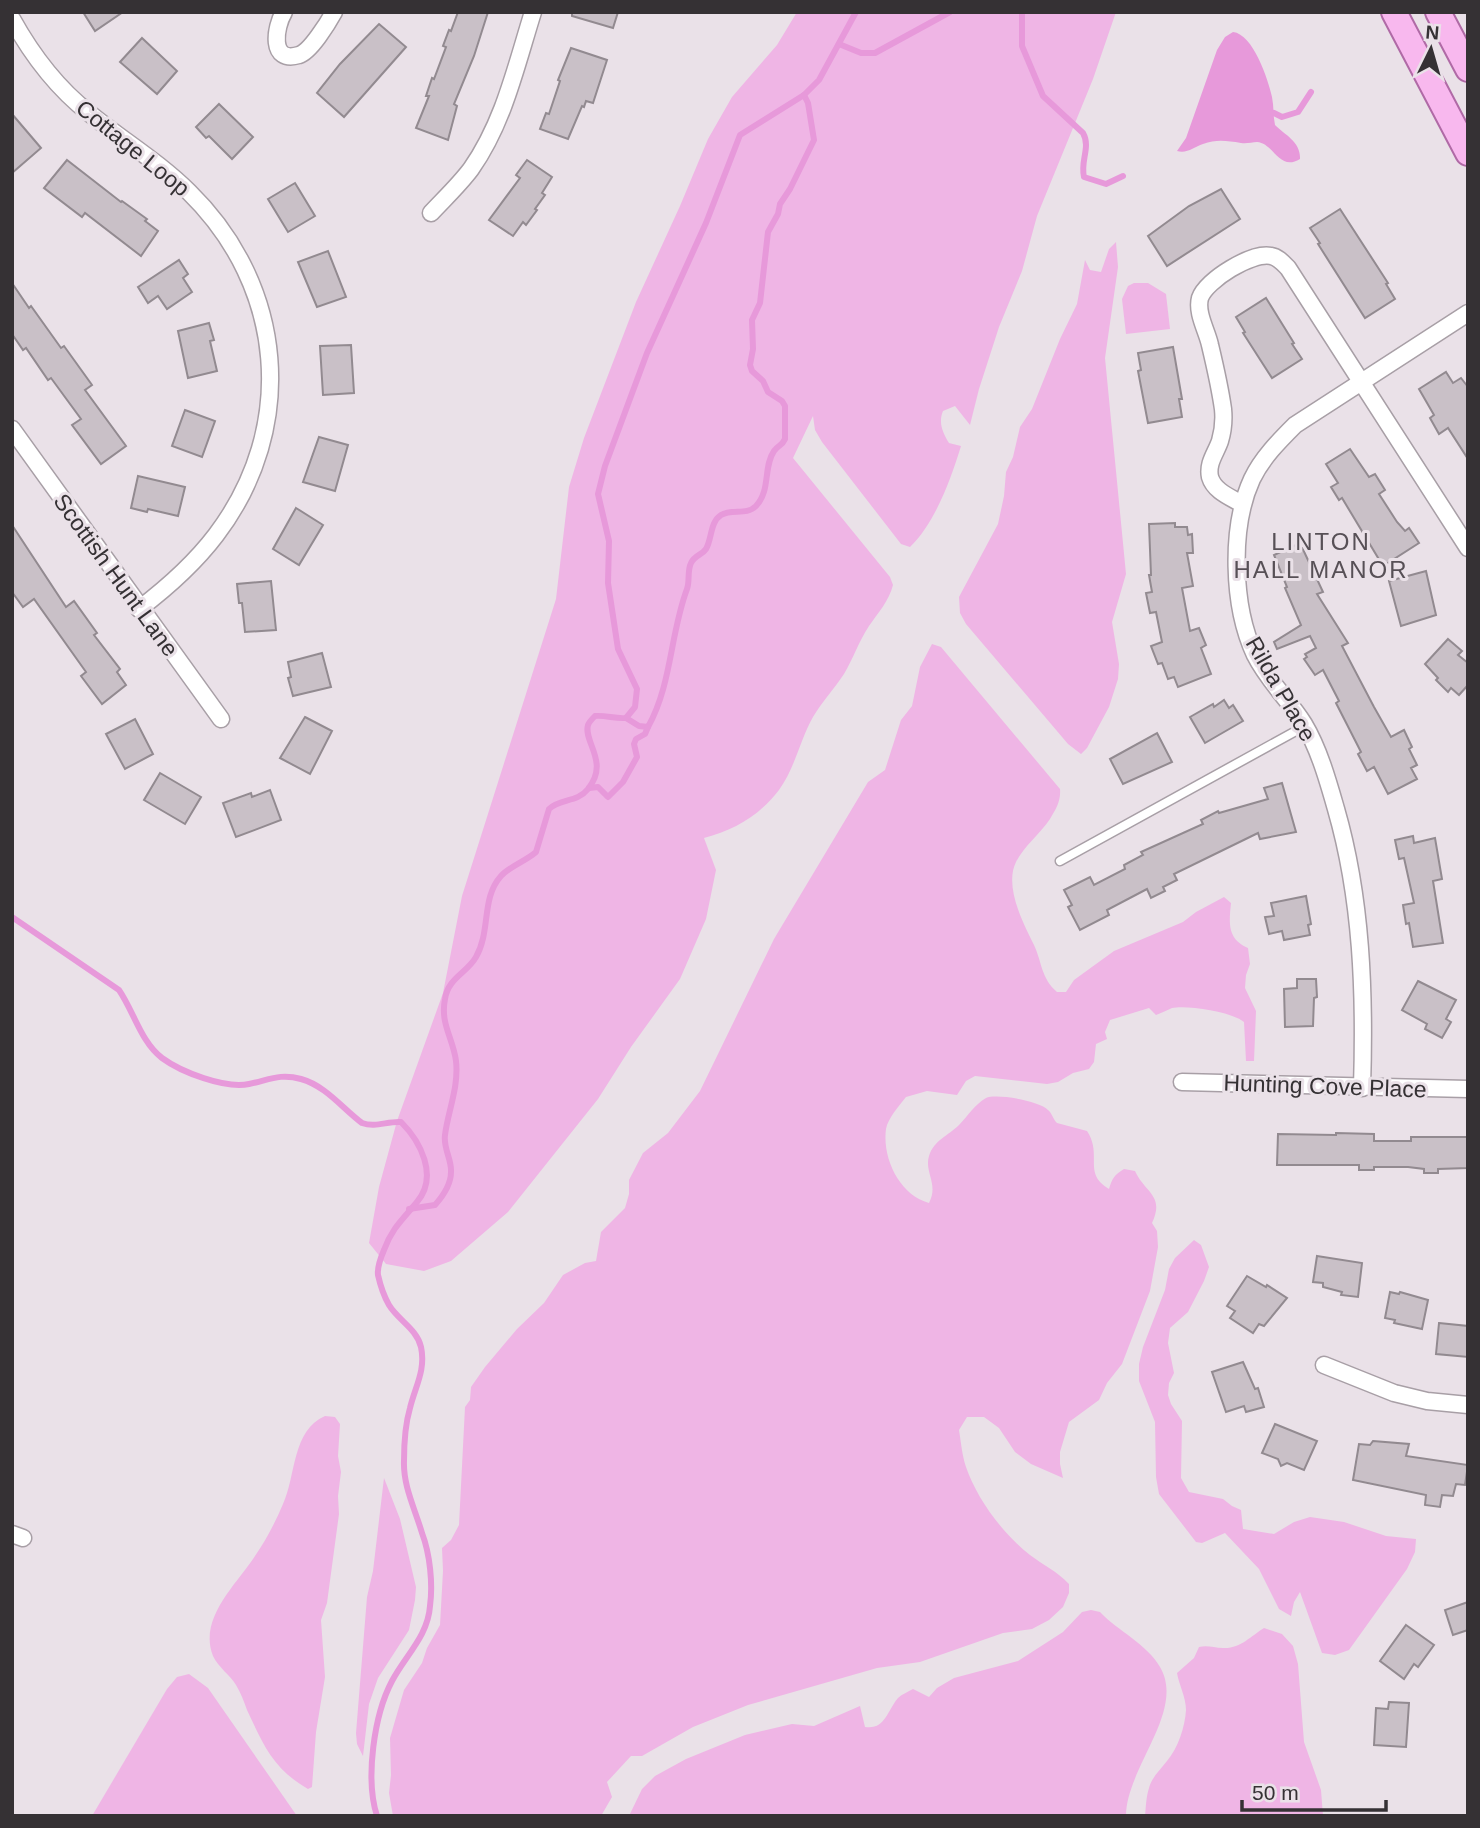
<svg xmlns="http://www.w3.org/2000/svg" width="1480" height="1828" font-family="Arial,sans-serif">
<style>
.green{fill:#efb5e5}
.water{fill:#e799da}
.lines{fill:none;stroke-linecap:round;stroke-linejoin:round}
.stream{stroke:#e799da;stroke-width:6}
.building{fill:#c9c0c7;stroke:#928a90;stroke-width:2}
.lane-casing{stroke:#a89fa6;stroke-width:11}
.street-casing{stroke:#a89fa6;stroke-width:19}
.primary-casing{stroke:#b06aa6;stroke-width:28}
.lane{stroke:#fff;stroke-width:8}
.street{stroke:#fff;stroke-width:16}
.primary{stroke:#f8b8ee;stroke-width:24}
.labels{text-anchor:middle;stroke-width:6;stroke-linejoin:round;paint-order:stroke}
.street-label{font-size:23px;fill:#353134;stroke:#eae1e8}
.neighbourhood-label{font-size:24px;letter-spacing:2px;fill:#575056;stroke:#eae1e8}
</style>
<rect width="100%" height="100%" fill="#eae1e8"/>
<g class="green">
<path d="M797,12H1116L1093,79L1037,216L1022,271L999,327L979,389L970,425L955,406L943,411C938,423 943,433 949,443L961,446C951,479 935,523 910,547L901,544L822,442L815,430L813,416L793,458L890,577L893,585C889,601 878,613 869,626C859,641 853,659 844,674C834,689 822,702 813,717C800,740 795,768 779,790C759,816 734,830 704,838L716,870L706,919L680,979L631,1047L598,1099L508,1212L451,1261L424,1271L386,1264L369,1243L379,1187L397,1121L443,993L462,896L556,599L569,487L584,438L636,302L680,206L708,139L732,97L777,45Z"/>
<polygon points="1116,242 1118,267 1105,358 1126,574 1112,622 1119,664 1118,679 1109,707 1087,748 1081,754 1068,744 966,624 960,613 959,597 998,524 1004,496 1006,472 1013,457 1020,427 1032,409 1060,339 1077,304 1085,260 1090,270 1101,272 1109,249"/>
<polygon points="1134,283 1148,283 1166,294 1170,329 1126,334 1122,299 1128,286"/>
<path d="M932,644L941,647L1060,789C1061,801 1056,809 1050,819C1040,834 1024,846 1016,862C1004,886 1023,923 1034,945C1042,962 1041,978 1057,992H1066L1074,980L1114,951L1183,922L1196,912L1224,897L1231,903C1229,923 1227,939 1248,948L1250,964L1246,975L1245,988L1256,1011L1254,1061H1246L1244,1022C1232,1012 1188,1005 1172,1008C1167,1010 1162,1013 1156,1015L1149,1008L1110,1020L1105,1032L1107,1039L1096,1044L1094,1062L1089,1069L1073,1073L1058,1082L1047,1084L975,1076L966,1081L957,1095L927,1091L906,1097C899,1106 888,1118 886,1129C882,1159 900,1195 929,1203C939,1184 924,1172 929,1156C934,1140 948,1136 959,1125C968,1116 974,1105 986,1098C996,1093 1040,1101 1048,1110C1052,1113 1053,1119 1057,1123L1087,1131C1103,1155 1082,1173 1109,1189C1112,1179 1114,1175 1124,1169L1135,1171C1145,1193 1165,1195 1152,1223L1157,1231L1158,1247L1150,1291L1122,1364L1107,1383L1099,1400L1069,1422L1060,1452V1464L1063,1478L1031,1464L1015,1452L999,1428L984,1417H967L959,1430C961,1442 962,1455 966,1467C977,1499 1003,1534 1030,1555C1043,1565 1057,1571 1069,1584V1593L1063,1607L1049,1620L1032,1629L1003,1633L920,1662L877,1668L748,1705L693,1727L642,1756H631L607,1782L612,1797L601,1816H393L389,1793L391,1775L390,1738L404,1690L422,1663L427,1648L440,1625L443,1571L442,1548L451,1540L459,1525L465,1407L470,1400L471,1387L485,1367L517,1329L544,1303L563,1275L585,1263L596,1261L601,1232L625,1208L629,1194V1180L643,1153L668,1133L700,1091L774,939L868,782L885,770L901,720L912,706L920,667Z"/>
<polygon points="1194,1240 1201,1245 1209,1267 1204,1281 1188,1312 1170,1328 1168,1343 1174,1373 1169,1383 1168,1395 1171,1404 1182,1421 1181,1478 1189,1492 1223,1499 1232,1506 1241,1510 1243,1529 1274,1534 1294,1522 1310,1517 1344,1522 1386,1536 1416,1539 1415,1552 1407,1569 1349,1650 1335,1655 1322,1653 1300,1592 1294,1602 1291,1616 1279,1609 1259,1569 1225,1533 1202,1543 1196,1542 1159,1494 1156,1477 1155,1422 1139,1381 1139,1364 1143,1347 1165,1290 1169,1269 1175,1258"/>
<path d="M325,1416L335,1417L340,1424L338,1456L341,1472L338,1496L339,1514L327,1603L321,1620L325,1677L316,1732L312,1787L308,1789C273,1769 263,1744 247,1710C244,1702 241,1693 236,1685C230,1675 218,1667 213,1656C198,1618 237,1584 255,1556C266,1540 275,1523 283,1504C296,1476 292,1430 325,1416Z"/>
<polygon points="384,1478 400,1519 416,1587 415,1600 409,1630 378,1678 369,1704 363,1756 357,1744 356,1733 367,1597 373,1571"/>
<path d="M1091,1610L1100,1612C1118,1631 1147,1644 1160,1667C1186,1711 1126,1768 1126,1816H629L642,1789L655,1776L686,1759L745,1735L792,1724L814,1726L860,1706L865,1727C885,1730 887,1711 898,1698C902,1694 908,1692 913,1689L929,1697L937,1688L954,1678L1018,1661L1063,1632L1082,1612Z"/>
<path d="M1264,1628L1282,1634L1293,1646L1298,1664L1304,1742L1321,1790L1323,1816H1145C1146,1807 1146,1797 1149,1788C1152,1777 1160,1770 1167,1761C1178,1748 1185,1727 1186,1710C1186,1697 1179,1685 1177,1673L1194,1658L1199,1647C1208,1645 1214,1648 1223,1648C1240,1649 1251,1636 1264,1628Z"/>
<polygon points="189,1674 208,1688 297,1816 92,1816 167,1689 177,1677"/>
</g>
<path class="water" d="M1233,32C1253,34 1268,79 1272,97C1274,107 1273,116 1275,125C1285,135 1301,142 1300,159C1279,172 1274,143 1257,142C1252,142 1247,144 1241,143C1227,141 1217,139 1203,144C1194,147 1187,154 1177,151L1186,138L1217,50L1225,37Z"/>
<g class="lines">
<g class="stream">
<path d="M1022,12V46L1043,96L1083,133C1091,147 1080,161 1084,177L1106,184L1123,176"/>
<polyline points="839,44 861,53 875,53 950,12"/>
<polyline points="1274,113 1282,117 1298,112 1311,92"/>
<path d="M626,718L639,726L648,727C672,684 670,634 687,589C690,581 687,571 691,563C695,555 702,555 706,549C712,539 710,522 721,515C732,508 746,516 756,506C771,490 763,467 774,451C778,445 782,446 785,439V406L782,401L768,392L763,381L752,371L750,365L753,349L752,320L760,303L768,232L778,214L780,204L790,189L814,140L808,103L804,95"/>
<polyline points="589,788 598,787 608,797 623,782 637,757 634,744 636,739 645,734 648,727"/>
<path d="M12,917L119,990C134,1012 141,1042 162,1058C181,1072 225,1089 249,1084C269,1080 280,1073 301,1079C326,1086 342,1108 362,1123C376,1128 387,1121 401,1122C420,1141 439,1176 417,1202C403,1219 392,1228 384,1250C381,1257 377,1267 378,1275C380,1284 385,1298 389,1305C398,1320 417,1329 421,1347C426,1370 415,1387 410,1408C405,1425 404,1444 404,1461C403,1486 415,1509 422,1533C430,1554 433,1584 430,1606C428,1636 405,1656 392,1681C374,1715 365,1779 377,1816"/>
<path d="M409,1209L435,1205C443,1196 451,1185 451,1172C452,1160 443,1148 445,1135C448,1111 459,1087 456,1061C453,1038 440,1024 445,999C448,978 467,973 476,957C491,931 481,898 501,876C510,866 526,861 536,852L549,809C560,798 577,803 588,789C610,762 583,742 588,725C589,722 592,719 595,716C606,715 615,719 626,718L635,707L637,689L618,649L608,583L609,541L598,494L605,466L647,353L706,223L740,135L804,95L819,80L856,12"/>
</g>
</g>
<g class="building">
<polygon points="83,12 123,12 95,31"/>
<polygon points="458,12 488,12 474,56 454,104 457,106 448,140 416,128 429,96 426,96 432,78 434,79 446,47 443,46 449,30 451,31"/>
<polygon points="572,12 618,12 613,28 572,16"/>
<polygon points="379,24 406,47 344,117 317,93 340,64"/>
<polygon points="142,38 177,71 157,94 120,62"/>
<polygon points="571,48 607,60 593,103 586,101 584,107 582,106 568,139 540,129 546,113 549,114 560,81 558,80"/>
<polygon points="219,104 253,137 232,159 209,136 206,138 196,127"/>
<polygon points="12,114 41,148 12,173"/>
<polygon points="67,160 121,202 122,201 147,219 145,221 158,231 141,256 85,213 82,217 44,188"/>
<polygon points="527,160 552,177 542,193 545,195 535,209 537,210 526,225 523,222 513,236 489,220 520,178 516,175"/>
<polygon points="295,183 315,216 288,232 268,199"/>
<polygon points="1221,189 1240,219 1167,266 1148,236 1189,206"/>
<polygon points="1340,209 1388,283 1386,284 1395,299 1365,318 1318,244 1320,243 1310,228"/>
<polygon points="328,251 346,297 317,307 298,262"/>
<polygon points="179,260 188,274 183,278 192,292 167,309 158,296 148,303 138,287"/>
<polygon points="12,283 29,308 31,306 61,348 64,346 92,385 85,390 126,446 101,464 72,425 81,419 51,378 48,380 26,348 23,350 12,334"/>
<polygon points="1266,298 1294,343 1292,344 1302,359 1272,378 1243,333 1245,332 1236,317"/>
<polygon points="209,323 214,340 210,341 217,371 188,378 178,331"/>
<polygon points="351,345 354,393 323,395 320,346"/>
<polygon points="1173,347 1182,399 1179,399 1182,417 1148,423 1138,371 1141,370 1138,353"/>
<polygon points="1446,372 1453,383 1461,378 1468,387 1468,459 1448,428 1439,434 1430,418 1434,415 1419,389"/>
<polygon points="185,410 215,421 202,457 172,446"/>
<polygon points="319,437 348,445 335,491 303,482"/>
<polygon points="1350,449 1369,477 1375,474 1385,490 1379,494 1397,522 1405,531 1409,528 1419,543 1383,566 1342,498 1339,500 1331,487 1338,483 1326,464"/>
<polygon points="138,476 185,487 178,516 148,509 147,512 131,508"/>
<polygon points="296,508 323,525 299,565 273,549"/>
<polygon points="1175,523 1175,527 1187,527 1188,535 1192,534 1193,553 1187,553 1193,586 1182,588 1190,631 1199,628 1206,645 1201,648 1211,674 1178,687 1174,677 1168,679 1162,663 1158,664 1151,646 1162,642 1156,612 1150,613 1146,593 1152,592 1149,575 1151,575 1149,524"/>
<polygon points="12,525 66,607 74,601 97,633 94,635 120,669 117,672 126,685 102,704 81,676 86,672 34,599 23,607 12,592"/>
<polygon points="1300,543 1323,592 1317,594 1348,643 1342,646 1374,707 1391,737 1404,730 1412,747 1409,749 1417,765 1411,768 1417,779 1388,794 1374,767 1367,771 1358,754 1361,752 1336,703 1339,701 1323,670 1315,675 1304,659 1307,657 1305,654 1316,648 1310,636 1277,649 1274,642 1301,625 1285,588 1287,587 1274,555"/>
<polygon points="1426,571 1436,615 1401,626 1389,581"/>
<polygon points="271,581 276,630 245,632 242,603 239,603 237,584"/>
<polygon points="1448,639 1462,651 1458,655 1468,663 1468,685 1459,695 1451,688 1448,692 1436,680 1438,678 1425,664"/>
<polygon points="322,653 331,687 293,696 288,678 291,677 288,662"/>
<polygon points="1224,700 1229,708 1233,705 1243,721 1205,743 1190,717 1213,704 1214,707"/>
<polygon points="305,717 332,731 310,774 280,758"/>
<polygon points="135,719 153,754 125,769 106,734"/>
<polygon points="1157,733 1172,762 1123,784 1110,759"/>
<polygon points="160,773 201,797 185,824 144,800"/>
<polygon points="1282,783 1296,832 1260,839 1258,833 1174,874 1177,880 1163,887 1165,891 1151,898 1147,889 1107,910 1109,915 1080,930 1068,907 1072,905 1064,890 1090,877 1094,885 1125,869 1124,865 1143,855 1141,852 1203,824 1201,820 1218,811 1219,813 1268,799 1264,788"/>
<polygon points="270,790 281,820 236,837 223,803 251,793 252,797"/>
<polygon points="1413,836 1414,843 1435,838 1442,879 1433,881 1443,943 1413,947 1409,923 1406,924 1403,905 1414,903 1404,858 1399,859 1395,840"/>
<polygon points="1306,896 1311,924 1308,925 1310,935 1284,940 1282,931 1269,934 1265,917 1274,916 1271,903"/>
<polygon points="1297,979 1316,979 1317,997 1314,998 1313,1026 1285,1027 1284,989 1297,988"/>
<polygon points="1418,981 1456,1000 1446,1019 1451,1022 1442,1038 1425,1029 1427,1024 1402,1010"/>
<polygon points="1336,1133 1374,1134 1374,1141 1411,1141 1411,1137 1468,1137 1468,1168 1438,1169 1438,1173 1424,1173 1424,1169 1408,1167 1374,1167 1374,1170 1359,1170 1359,1165 1277,1165 1278,1134 1336,1135"/>
<polygon points="1317,1256 1362,1263 1358,1297 1341,1295 1342,1292 1323,1287 1323,1283 1313,1282"/>
<polygon points="1247,1276 1266,1287 1267,1285 1287,1298 1264,1326 1259,1324 1253,1333 1230,1318 1235,1311 1227,1306"/>
<polygon points="1390,1292 1399,1294 1400,1292 1428,1300 1422,1329 1394,1323 1395,1320 1385,1318"/>
<polygon points="1439,1323 1468,1326 1468,1357 1436,1354"/>
<polygon points="1243,1362 1255,1389 1258,1388 1264,1407 1246,1412 1244,1406 1226,1412 1212,1372"/>
<polygon points="1275,1424 1317,1441 1304,1470 1287,1463 1281,1466 1278,1459 1262,1453"/>
<polygon points="1373,1441 1409,1444 1406,1456 1468,1465 1465,1485 1456,1484 1453,1496 1442,1495 1440,1507 1425,1505 1426,1495 1353,1480 1359,1444 1370,1445"/>
<polygon points="1468,1602 1468,1630 1453,1635 1445,1610"/>
<polygon points="1406,1625 1434,1645 1418,1667 1414,1664 1404,1679 1380,1661"/>
<polygon points="1389,1702 1409,1703 1406,1747 1374,1745 1376,1708 1388,1709"/>
</g>
<g class="lines">
<defs>
<polyline id="lane" points="1060,861 1305,726"/>
<g id="street">
<path d="M284,12C275,27 269,64 299,55C310,52 328,23 334,12"/>
<path d="M12,19C32,55 57,88 89,113C122,140 159,162 189,192C285,286 298,427 216,535C194,564 168,587 139,609"/>
<path d="M431,213C444,199 459,185 471,169C504,122 516,66 533,12"/>
<polyline points="12,429 221,719"/>
<path d="M1242,504C1230,497 1214,491 1210,477C1207,463 1216,453 1220,441C1223,431 1224,419 1223,409C1220,388 1215,366 1210,345C1207,331 1196,313 1200,298C1206,280 1252,252 1271,256C1278,257 1283,263 1288,268L1468,548"/>
<polyline points="1182,1082 1468,1089"/>
<path d="M1362,1088C1365,994 1362,899 1336,809C1328,781 1319,749 1304,724C1289,700 1268,681 1255,655C1232,606 1230,527 1252,479C1262,458 1279,441 1295,425L1468,313"/>
<polyline points="1324,1365 1394,1393 1427,1401 1468,1405"/>
<polyline points="12,1534 23,1538"/>
</g>
<g id="primary">
<polyline points="1394,12 1468,153"/>
<polyline points="1438,12 1468,69"/>
</g>
</defs>
<use href="#lane" class="lane-casing"/>
<use href="#street" class="street-casing"/>
<use href="#primary" class="primary-casing"/>
<use href="#lane" class="lane"/>
<use href="#street" class="street"/>
<use href="#primary" class="primary"/>
</g>
<g class="labels">
<g class="street-label">
<text transform="translate(133 148) rotate(39)" y="8">Cottage Loop</text>
<text transform="translate(116 575) rotate(54)" y="8">Scottish Hunt Lane</text>
<text transform="translate(1281 689) rotate(60)" y="8">Rilda Place</text>
<text transform="translate(1325 1086) rotate(2)" y="8">Hunting Cove Place</text>
</g>
<g class="neighbourhood-label">
<text x="1321" y="550">LINTON<tspan x="1321" dy="28">HALL MANOR</tspan></text>
</g>
</g>
<rect width="1480" height="1828" fill="none" stroke="#353134" stroke-width="28"/>
<g transform="translate(1431 49) rotate(5)" stroke="#eae1e8" stroke-width="5" paint-order="stroke">
<path d="M0-5L12 26L0 18L-12 26Z" fill="#353134"/>
<text y="-10" font-size="19" font-weight="bold" text-anchor="middle" fill="#353134">N</text>
</g>
<path d="M1242 1800v10h144v-10" fill="none" stroke="#353134" stroke-width="3.5"/>
<text x="1252" y="1800" font-size="21" fill="#353134" stroke="#eae1e8" stroke-width="5" paint-order="stroke">50 m</text>
</svg>
